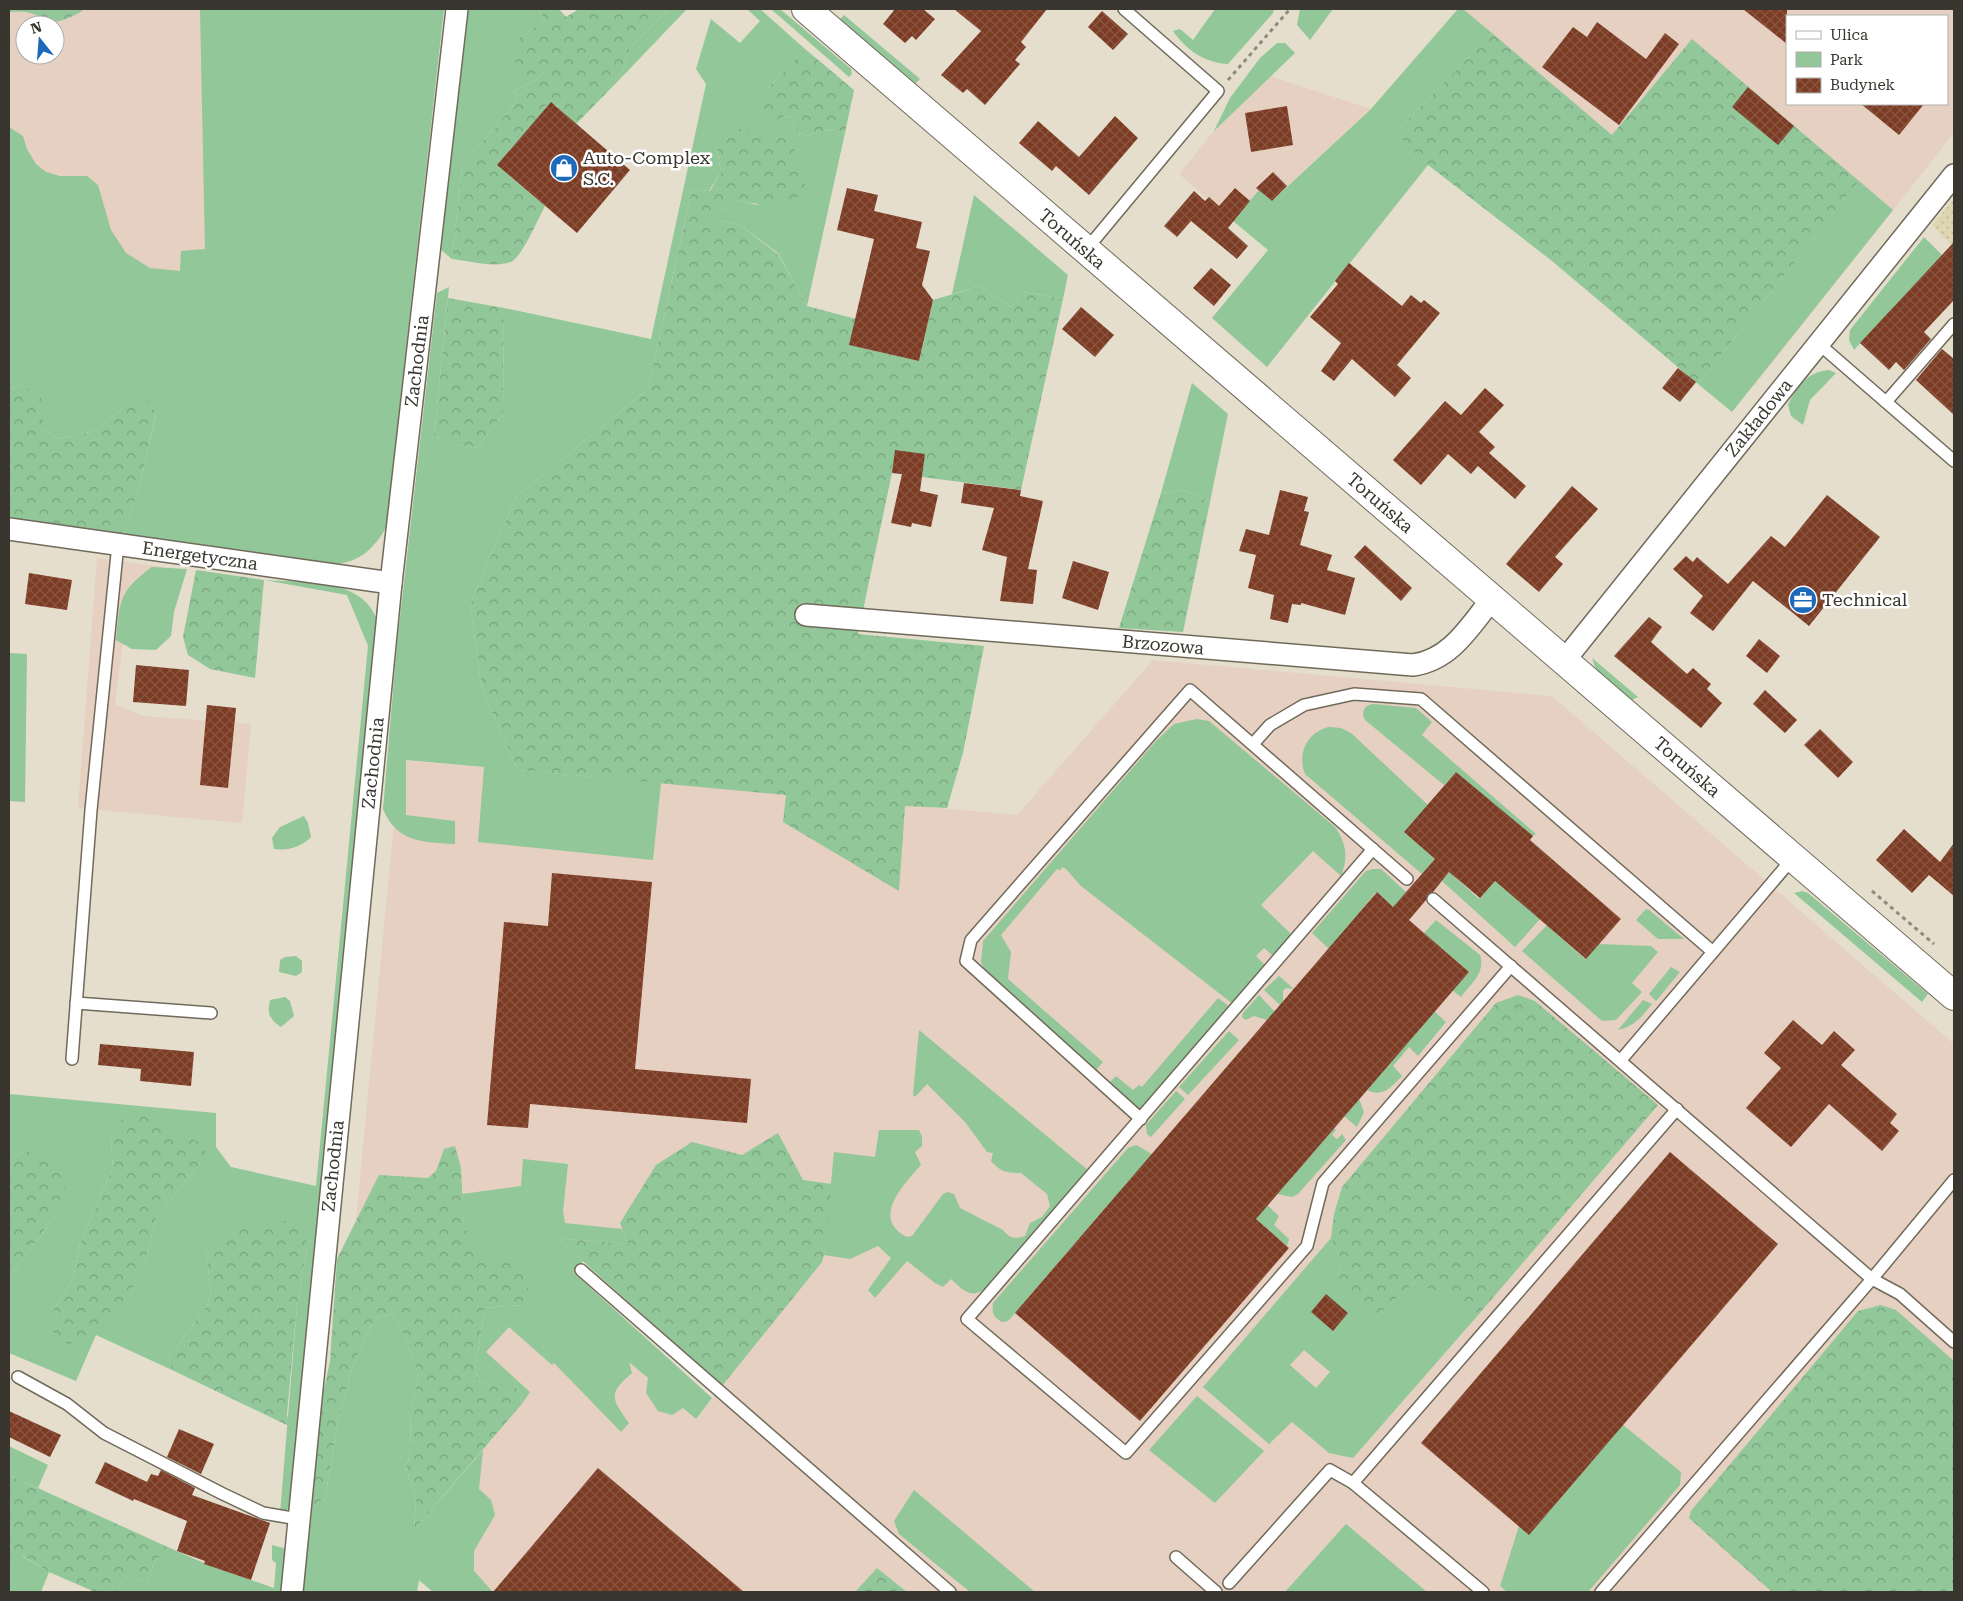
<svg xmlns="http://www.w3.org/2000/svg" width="1963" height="1601" font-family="'Roboto Serif',serif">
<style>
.industrial{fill:#e5d0c2;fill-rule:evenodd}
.green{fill:#91c799;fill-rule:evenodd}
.forest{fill:url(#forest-crowns)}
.sand{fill:url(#sand-dots)}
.building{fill:url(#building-cross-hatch)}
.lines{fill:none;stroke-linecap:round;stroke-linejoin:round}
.service-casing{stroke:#716a5b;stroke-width:14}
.minor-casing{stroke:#716a5b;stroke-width:24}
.tertiary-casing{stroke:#716a5b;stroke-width:30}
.path{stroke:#8e8a7e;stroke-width:3;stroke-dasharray:4 4;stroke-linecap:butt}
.service{stroke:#fff;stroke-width:11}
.minor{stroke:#fff;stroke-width:21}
.tertiary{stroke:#fff;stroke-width:28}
.labels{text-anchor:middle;stroke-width:5;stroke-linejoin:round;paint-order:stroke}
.poi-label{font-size:18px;fill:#38362f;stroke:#fff;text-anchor:start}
.street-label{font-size:18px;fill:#38362f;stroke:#fff}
</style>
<defs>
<pattern id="forest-crowns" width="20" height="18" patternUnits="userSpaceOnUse" patternTransform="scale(1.25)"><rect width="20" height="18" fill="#91c799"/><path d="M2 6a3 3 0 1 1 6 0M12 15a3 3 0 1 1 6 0" fill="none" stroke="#77a27d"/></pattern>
<pattern id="sand-dots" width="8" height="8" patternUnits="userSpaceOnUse" patternTransform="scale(1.25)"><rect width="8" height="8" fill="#dfd5b0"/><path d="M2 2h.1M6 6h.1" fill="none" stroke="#c0b798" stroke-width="1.8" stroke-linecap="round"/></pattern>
<pattern id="building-cross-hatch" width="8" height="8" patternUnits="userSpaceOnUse" patternTransform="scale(1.25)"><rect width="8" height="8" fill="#7c3b23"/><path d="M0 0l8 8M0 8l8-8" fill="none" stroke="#8a5643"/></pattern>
</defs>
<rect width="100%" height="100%" fill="#e5decd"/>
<g class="industrial">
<path d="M9,9H203L209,338L9,169ZM25,25H55V55H25Z"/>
<path d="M1458,9H1954V133L1754,386L1627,270L1457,132L1428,165L1370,109L1272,201L1233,221L1179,174L1214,131L1269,76L1371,109ZM1787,16H1947V104H1787Z"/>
<polygon points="97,558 164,567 129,595 115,704 143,716 251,724 242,823 78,808"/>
<polygon points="1153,660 1552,696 1954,1044 1954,1592 907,1592 877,1568 856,1592 433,1592 391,1557 483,1450 529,1392 485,1352 509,1326 586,1325 696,1419 821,1262 356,1220 400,760 1017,815"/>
</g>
<g class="green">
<path d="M200,9H444L386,528C373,549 362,560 338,564L124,534L139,489L156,414L125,406L96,431L57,439L43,428L22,385L9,390V127L23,136L27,149L36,164L46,172L60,176H87L98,185L111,230L126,253L150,268L180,271L181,251L205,249Z"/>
<polygon points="468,9 538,9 545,20 520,37 545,71 538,79 514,91 518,100 462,166 452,259 440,249"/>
<polygon points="669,9 687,9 620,79 630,48"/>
<path d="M747,9H760L805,49L768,88L784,116L791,117L798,132L807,136C820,130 831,129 845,133L807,306L778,253L738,224L713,220L717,214L738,200L758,205L716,145L721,172L709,191L692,189L648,389L516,497L470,605L482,690L518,770L661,783L653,860L478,842L484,767L406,760V815L455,821V844C423,842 397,843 383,809L397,644L437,293L449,287L434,436L456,445L477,448L503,414L504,308L651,339L706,84L696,69L711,19L740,43L760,21Z"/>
<polygon points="771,9 780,9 851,69 852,74 849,77"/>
<path d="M1215,9H1274L1273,13L1228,64C1205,63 1186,50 1173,31L1180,29L1193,40Z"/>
<polygon points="1300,9 1333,9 1310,40 1297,25"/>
<polygon points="1458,9 1463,9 1492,33 1396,132 1428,165 1267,367 1212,318 1268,250 1233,221 1259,190 1272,201 1371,109"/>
<polygon points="844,15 920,79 914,85 839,20"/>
<polygon points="1277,43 1285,43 1295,53 1214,131 1230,98 1260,58"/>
<polygon points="1859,181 1893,210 1732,412 1698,384"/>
<polygon points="974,195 1068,275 1063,299 1024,292 1011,307 980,286 952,294"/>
<polygon points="1924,237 1942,255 1854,350 1849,340 1850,330"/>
<path d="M1829,370L1836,373L1810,400L1803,425L1791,416L1788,405C1797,386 1807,372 1829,370Z"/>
<polygon points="1192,383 1228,414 1210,502 1184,490 1161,493"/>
<path d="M152,567L187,569L174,612L171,636L156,650L132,649L116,640C120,600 119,591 152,567Z"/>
<path d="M264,580C301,583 359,577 376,617L293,1506L280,1514L297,1306L307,1247L206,1249L211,1295L207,1306L169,1358L172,1370L96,1335L76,1381L9,1353V1277L55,1216L26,1150L9,1160V1094L216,1113V1147L231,1167L316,1186L368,646L347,595ZM110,1133L201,1162L156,1218L145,1263L49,1317L73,1278L80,1244L113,1167Z"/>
<polygon points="9,653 27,654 25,802 9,801"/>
<polygon points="1592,658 1638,697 1632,700 1598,671 1595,667"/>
<path d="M1373,704L1416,708L1432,722L1422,735L1536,834L1531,837L1456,772L1444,785L1365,720C1361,712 1364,705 1373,704Z"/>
<path d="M1197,719L1209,721L1335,827C1347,844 1348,858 1341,876L1313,851L1261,905L1292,935L1273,956L1264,948L1256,956L1265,965L1233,1004L1081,886L1066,869L1062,867L1061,870L1057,869L1001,935L1011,952L1008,979L1103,1062L1097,1069L1102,1077L986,973L981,962L983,941L1156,741L1174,724Z"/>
<path d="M1329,727L1341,728L1351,733L1428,805L1404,832L1435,859L1422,874L1305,774C1297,754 1307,732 1329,727Z"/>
<path d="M304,816L308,823L311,837C301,847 288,851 274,849L272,838L280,827Z"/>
<polygon points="1373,869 1381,869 1406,892 1393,907 1376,892 1329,949 1312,933 1366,871"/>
<polygon points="1449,872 1479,899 1495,881 1540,919 1515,947 1442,881"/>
<polygon points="1802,891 1808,893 1928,994 1922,1002 1794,893"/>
<polygon points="1646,909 1649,910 1684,939 1658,939 1636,920"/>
<path d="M1436,920L1480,955C1486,972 1471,984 1461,997L1452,990L1469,972L1424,933Z"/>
<polygon points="1547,925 1585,959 1599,944 1651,946 1658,952 1632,983 1642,992 1616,1020 1602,1021 1522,951"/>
<polygon points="296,956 302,961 302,972 296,976 279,972 280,960 285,957"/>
<polygon points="1671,967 1680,972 1656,1001 1649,994"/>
<polygon points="1279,976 1294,989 1286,988 1283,991 1283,1001 1280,1005 1264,990"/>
<polygon points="1259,995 1275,1012 1267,1020 1254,1016 1246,1020 1242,1017 1243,1013"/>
<path d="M285,997L290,1001L294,1016L281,1027C269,1019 267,1013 270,1000Z"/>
<polygon points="1218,998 1230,1007 1138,1113 1135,1106 1110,1082 1116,1076 1133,1090 1139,1085 1142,1087"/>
<path d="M1643,1000L1652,1004C1642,1017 1634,1026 1618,1030Z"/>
<path d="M1434,1011L1446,1022L1418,1056L1409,1047L1393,1066L1402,1076C1391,1087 1383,1098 1367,1090Z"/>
<path d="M919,1030L1089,1171L990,1285C972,1300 966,1293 951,1279L943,1287L935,1283L907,1261L875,1298L868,1290L891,1258L878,1246L850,1259L824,1255L834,1152L875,1157L879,1130H919L922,1137V1146L915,1152L921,1165C904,1184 870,1219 907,1237L912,1236L943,1194L948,1192L954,1194L960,1208L1003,1230C1010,1239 1015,1239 1025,1236L1030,1223L1042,1217L1050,1206L1047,1194L1021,1173C1006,1173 1001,1172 991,1161L993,1153L987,1152L965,1122L927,1084L915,1097L913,1095Z"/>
<polygon points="1229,1031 1239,1040 1188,1095 1179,1087"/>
<polygon points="1176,1091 1185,1099 1151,1137 1147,1134 1146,1125"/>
<polygon points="1359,1099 1364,1112 1357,1127 1344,1116"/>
<polygon points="1334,1128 1336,1130 1332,1135 1337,1139 1342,1134 1346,1140 1298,1194 1292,1197 1277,1194"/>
<path d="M1136,1145L1152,1154L1008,1321L1002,1322C993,1317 992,1313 993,1303L1128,1148Z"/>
<path d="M523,1159L568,1164L563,1211L565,1223L622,1229L628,1244L557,1238L583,1261L574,1273L712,1398L696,1419L683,1408L672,1415L658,1411L646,1393L648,1378L629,1362L632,1373C607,1394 612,1399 629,1423L621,1432L554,1363L552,1365L509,1327L486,1352L530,1392L521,1405L522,1394L514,1385H490L479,1382L475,1370L485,1308L520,1305L464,1228L462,1194L521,1186Z"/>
<polygon points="1267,1205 1279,1216 1274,1225 1289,1239 1287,1246 1256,1219"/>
<path d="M1331,1238L1342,1262L1338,1275L1376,1317L1415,1282L1479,1314L1353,1458L1329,1453L1292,1422L1269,1444L1203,1387ZM1304,1350L1330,1372L1316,1388L1290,1365Z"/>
<polygon points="391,1315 399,1323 419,1376 411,1408 410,1454 406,1468 416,1499 414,1530 483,1450 479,1489 491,1500 495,1515 474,1551 474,1571 493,1592 433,1592 419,1580 417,1592 303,1592 312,1507 325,1498 338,1421 353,1365 372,1324 381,1316"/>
<polygon points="1197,1396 1264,1451 1215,1503 1149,1450"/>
<polygon points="1623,1425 1681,1472 1680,1485 1588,1592 1507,1592 1500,1586 1519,1526"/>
<polygon points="9,1446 48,1465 38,1488 9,1475"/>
<polygon points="914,1490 1035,1592 970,1592 899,1534 894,1521"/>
<polygon points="1346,1524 1427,1592 1285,1592"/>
<polygon points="272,1545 287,1549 283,1592 116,1592 126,1577 147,1582 155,1561 170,1548 213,1567 274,1588 276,1563 272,1560"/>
<polygon points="22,1556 49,1572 41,1592 9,1592 9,1570"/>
</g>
<g class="forest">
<path d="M9,9H84C79,15 54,25 45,22C42,21 39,17 36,15C28,11 17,11 9,12Z"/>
<path d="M538,9H559L566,17L579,9H669L630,48L620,79L576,124L557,107L558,105L556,106L551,103L546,107L544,105L546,108L497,165L545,206C539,217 522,257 511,262C494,268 470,261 452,259L462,166L518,100L514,91L538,79L544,72L530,76L517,73L515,61L520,37L545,20Z"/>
<polygon points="1492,33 1612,135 1692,39 1859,181 1698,384 1552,261 1428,165 1395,133"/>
<path d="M805,49L854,90L845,133C831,129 820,130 807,136L798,132L791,117L784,116L774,121L757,108L768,88Z"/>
<path d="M736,128L790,140L804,173L806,193C781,206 765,207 738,200L717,214L713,220L738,224L778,254L807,306L856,319L850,345L919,361L933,300L980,286L1011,307L1024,292L1063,299L1021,490L892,473L858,634L984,646L963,753L947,808L905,806L899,891L783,822L786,795L518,770L482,690L470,605L516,497L648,389L692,189L710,191L721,172L716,144Z"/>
<polygon points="448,298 504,308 503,414 477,448 455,445 434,436"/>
<polygon points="22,385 42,399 43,428 57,439 96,431 125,406 147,400 156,413 139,489 124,534 9,518 9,390"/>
<polygon points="1184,490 1210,502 1183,632 1119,628 1161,493"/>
<polygon points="196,570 264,580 255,678 210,669 188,655 183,637"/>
<polygon points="1518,995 1535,1001 1658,1105 1479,1314 1415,1282 1376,1317 1344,1295 1338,1287 1338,1275 1342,1262 1331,1238 1334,1214 1342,1187 1496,1003"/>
<polygon points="136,1113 199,1142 206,1151 201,1162 156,1218 145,1263 129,1294 100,1330 68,1345 50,1329 49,1317 73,1278 80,1244 113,1167 110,1133 116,1123"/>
<polygon points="778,1133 803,1180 832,1184 824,1255 822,1262 722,1386 557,1238 628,1244 620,1223 656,1165 692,1142 742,1155"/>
<polygon points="455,1146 461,1168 464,1228 487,1256 520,1256 527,1265 529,1294 520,1305 485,1308 475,1370 479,1382 490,1385 514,1385 522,1394 521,1405 414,1530 416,1499 406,1468 410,1454 411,1408 419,1376 399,1323 391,1315 381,1316 372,1324 353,1365 338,1421 325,1498 312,1507 318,1417 330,1361 337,1259 379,1175 428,1178 436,1171 444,1149"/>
<polygon points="26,1150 67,1171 69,1177 55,1216 9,1277 9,1160"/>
<polygon points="293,1220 304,1223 307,1247 297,1306 287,1414 289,1426 172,1370 169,1358 207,1306 211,1295 206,1249 234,1228"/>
<polygon points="1881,1305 1896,1310 1954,1361 1954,1592 1772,1592 1689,1518 1691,1511 1858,1311"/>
<polygon points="9,1475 170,1548 155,1561 147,1582 126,1577 116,1592 95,1592 49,1572 23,1556 9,1570"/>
<polygon points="877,1568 907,1592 855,1592"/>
</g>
<polygon class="sand" points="1954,199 1954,242 1951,245 1932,225"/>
<g class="building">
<polygon points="895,9 923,9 935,19 916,40 912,36 905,43 883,24"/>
<polygon points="954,9 1047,9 1021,42 1026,47 1015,60 1020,64 985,105 967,89 963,93 941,75 981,31"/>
<polygon points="1743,9 1787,9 1787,44"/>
<polygon points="1102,11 1128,34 1113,50 1088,27"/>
<polygon points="1597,22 1646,59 1665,33 1679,44 1619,125 1542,67 1573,27 1587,37"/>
<polygon points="1748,87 1794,126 1778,145 1732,107"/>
<polygon points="551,102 630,170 577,233 497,165"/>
<polygon points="1861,104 1924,104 1899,135"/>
<polygon points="1287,106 1293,145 1251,152 1245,113"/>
<polygon points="1115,116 1138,138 1089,195 1056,166 1052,171 1019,143 1038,121 1079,157"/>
<polygon points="1273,172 1287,186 1272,201 1256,188"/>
<polygon points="847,188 878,195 874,211 922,222 916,248 930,251 922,285 933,300 919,361 849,345 874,239 837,230"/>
<polygon points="1235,188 1250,201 1228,228 1248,246 1237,259 1191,221 1177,237 1164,226 1194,191 1205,201 1209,197 1219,206"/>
<polygon points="1954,242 1954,300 1924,332 1931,339 1904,370 1896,362 1889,370 1860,343"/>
<polygon points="1349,263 1402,306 1411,295 1421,303 1424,300 1440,313 1397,365 1411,378 1395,397 1352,359 1334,381 1321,371 1341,343 1310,317 1338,284 1335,281"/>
<polygon points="1211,268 1231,285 1214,306 1193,288"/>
<polygon points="1081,307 1114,335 1095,357 1062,329"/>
<polygon points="1942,349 1954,359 1954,415 1916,380"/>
<polygon points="1678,368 1696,382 1680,402 1662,388"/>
<polygon points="1485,388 1504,405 1479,432 1495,447 1489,453 1526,486 1515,499 1478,466 1471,474 1448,454 1421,485 1393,460 1445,401 1461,415"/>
<polygon points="895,450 925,454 920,491 938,495 931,527 912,523 911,527 891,523 902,474 892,473"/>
<polygon points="964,483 1021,490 1020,496 1043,501 1028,569 1037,570 1033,604 1000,601 1007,557 982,550 994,508 961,503"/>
<polygon points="1572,486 1598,509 1555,557 1563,564 1539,592 1506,564"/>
<polygon points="1280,490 1308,497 1304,511 1309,512 1300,545 1332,555 1327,570 1355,578 1345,615 1301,603 1301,605 1292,604 1288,623 1270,619 1274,595 1248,588 1256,555 1239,551 1246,529 1269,535"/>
<polygon points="1827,495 1880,537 1809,626 1753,581 1713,631 1690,613 1703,596 1673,569 1686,556 1693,562 1697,557 1728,584 1771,536 1785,547"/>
<polygon points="1365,545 1412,588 1401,601 1354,557"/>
<polygon points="1073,561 1109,572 1098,610 1062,598"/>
<polygon points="29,573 72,580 67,610 25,604"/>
<polygon points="1649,617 1662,627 1651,642 1687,674 1693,668 1711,684 1707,689 1722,703 1701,728 1614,656"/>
<polygon points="1759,639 1780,656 1767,673 1746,656"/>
<polygon points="136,665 189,670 186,706 133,702"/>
<polygon points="1765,690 1797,720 1785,733 1753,704"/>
<polygon points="207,705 236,708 228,788 200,785"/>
<polygon points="1820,729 1853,762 1838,778 1804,745"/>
<polygon points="1456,772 1533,836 1530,840 1621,919 1586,959 1495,881 1480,898 1449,872 1433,892 1428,894 1426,900 1409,920 1469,972 1256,1219 1289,1248 1140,1421 1015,1313 1377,892 1393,907 1435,859 1404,832"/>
<polygon points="1904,829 1940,862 1954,843 1954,896 1929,875 1912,893 1876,860"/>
<polygon points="552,873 652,882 635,1069 751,1079 747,1123 530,1104 528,1128 487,1125 504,922 548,926"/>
<polygon points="1793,1020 1822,1045 1834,1031 1855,1050 1841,1065 1897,1114 1890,1123 1899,1131 1882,1151 1829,1104 1791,1147 1746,1108 1781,1068 1764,1053"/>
<polygon points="100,1044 194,1052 191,1086 140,1081 141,1069 98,1065"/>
<polygon points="1670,1152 1778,1244 1529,1535 1421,1443"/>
<polygon points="1326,1294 1348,1313 1333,1331 1311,1312"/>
<polygon points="9,1411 61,1435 50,1457 9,1437"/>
<polygon points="179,1429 214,1444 201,1474 167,1457"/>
<polygon points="105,1462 147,1482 151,1474 158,1476 161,1470 195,1488 192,1495 270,1523 251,1580 204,1564 205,1561 177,1551 187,1521 134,1499 133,1501 95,1483"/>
<polygon points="598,1468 744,1592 493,1592"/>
</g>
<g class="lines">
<defs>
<g id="service">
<polyline points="1085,251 1218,91 1124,9"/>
<polyline points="1819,344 1954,461"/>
<polyline points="1886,402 1954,324"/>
<polyline points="1253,744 1270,725 1304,705 1354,694 1421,699 1713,952"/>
<polyline points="1373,849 967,1319 1126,1453 1307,1246 1323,1183 1511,966"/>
<polyline points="1433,899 1872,1279 1900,1294 1954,1342"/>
<polyline points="76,1003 211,1013"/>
<polyline points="72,1059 91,810 118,544"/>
<polyline points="1621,1060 1793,858"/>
<polyline points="1141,1119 966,961 971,940 1190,690 1407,879"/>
<polyline points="581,1270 950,1592"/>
<polyline points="18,1377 67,1404 104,1433 221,1493 263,1513 298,1519"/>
<polyline points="1176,1557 1216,1592"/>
<polyline points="1229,1583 1330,1470 1353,1483"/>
<polyline points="1483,1592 1353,1483 1677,1109"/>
<polyline points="1601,1592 1872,1279 1954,1180"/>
</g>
<g id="minor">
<polyline points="9,529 391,583"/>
<path d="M806,615L1413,665C1451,660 1470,626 1492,599"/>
<polyline points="1564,661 1954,175"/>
<polyline points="292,1592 391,583 457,9"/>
</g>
<polyline id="tertiary" points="806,9 1954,996"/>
</defs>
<use href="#service" class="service-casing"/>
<use href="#minor" class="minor-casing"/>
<use href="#tertiary" class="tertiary-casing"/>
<g class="path">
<polyline points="1228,80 1290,9"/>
<polyline points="1872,891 1934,944"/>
</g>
<use href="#service" class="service"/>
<use href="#minor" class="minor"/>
<use href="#tertiary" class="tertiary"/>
</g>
<defs>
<symbol id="shop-disc" viewBox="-11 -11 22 22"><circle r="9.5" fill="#1c6ab9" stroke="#fff"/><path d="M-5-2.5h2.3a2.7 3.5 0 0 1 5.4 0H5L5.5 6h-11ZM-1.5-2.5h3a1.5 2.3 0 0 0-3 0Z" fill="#fff"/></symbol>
<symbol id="office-disc" viewBox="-11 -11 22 22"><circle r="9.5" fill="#1c6ab9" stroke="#fff"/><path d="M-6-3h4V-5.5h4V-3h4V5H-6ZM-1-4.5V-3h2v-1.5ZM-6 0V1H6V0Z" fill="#fff"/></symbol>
</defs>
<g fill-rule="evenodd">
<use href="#shop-disc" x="548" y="152" width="32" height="32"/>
<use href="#office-disc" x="1787" y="584" width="32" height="32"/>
</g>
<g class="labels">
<g class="poi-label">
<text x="583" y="164">Auto-Complex<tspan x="583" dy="21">S.C.</tspan></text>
<text x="1822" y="606">Technical</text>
</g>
<g class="street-label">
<text transform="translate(1072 239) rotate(41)" y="6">Toruńska</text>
<text transform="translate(417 361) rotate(-83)" y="6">Zachodnia</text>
<text transform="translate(1759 418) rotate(-51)" y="6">Zakładowa</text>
<text transform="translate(1380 503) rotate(41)" y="6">Toruńska</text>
<text transform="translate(200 556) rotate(8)" y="6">Energetyczna</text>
<text transform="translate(1163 645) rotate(5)" y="6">Brzozowa</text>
<text transform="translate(373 763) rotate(-84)" y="6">Zachodnia</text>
<text transform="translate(1687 767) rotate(41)" y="6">Toruńska</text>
<text transform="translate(333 1166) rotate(-84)" y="6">Zachodnia</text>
</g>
</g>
<rect width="1963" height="1601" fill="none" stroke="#38362f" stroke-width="20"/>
<rect x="1786" y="15" width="162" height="90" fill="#ffffff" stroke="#afafac"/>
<rect x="1796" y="31" width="25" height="8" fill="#ffffff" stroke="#afafac"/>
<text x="1830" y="40" font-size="15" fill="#38362f">Ulica</text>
<rect x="1796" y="52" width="25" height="15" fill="#91c799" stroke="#afafac"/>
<text x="1830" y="65" font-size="15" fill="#38362f">Park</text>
<rect x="1796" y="78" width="25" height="15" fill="url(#building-cross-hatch)" stroke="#afafac"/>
<text x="1830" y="90" font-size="15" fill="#38362f">Budynek</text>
<g transform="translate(40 40) rotate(343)"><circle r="24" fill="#ffffff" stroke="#afafac"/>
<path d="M0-4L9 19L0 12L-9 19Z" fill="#1c6ab9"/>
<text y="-8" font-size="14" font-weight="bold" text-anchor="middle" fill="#38362f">N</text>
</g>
</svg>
